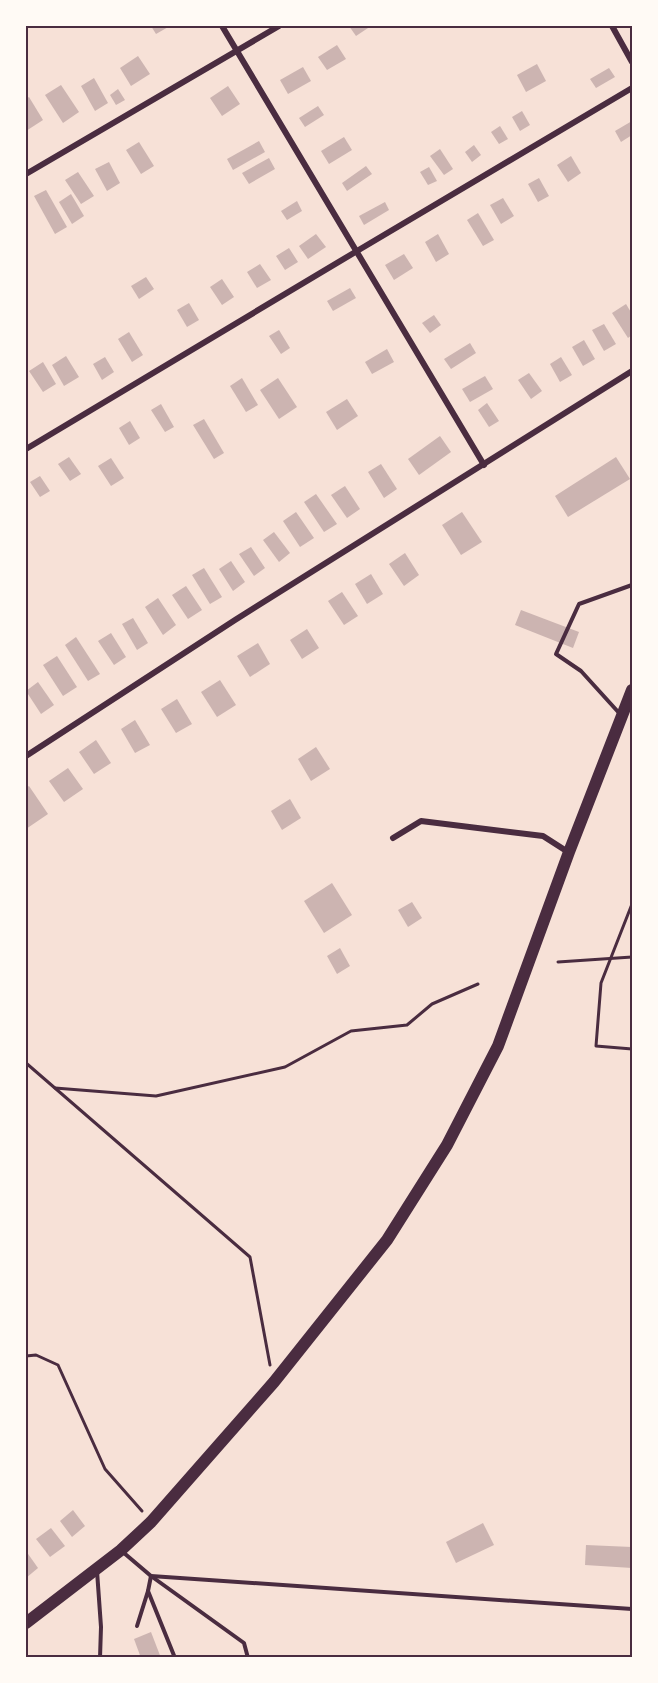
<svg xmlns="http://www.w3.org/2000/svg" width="658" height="1683" font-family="'Alegreya Sans',sans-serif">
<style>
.building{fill:#ccb4b1}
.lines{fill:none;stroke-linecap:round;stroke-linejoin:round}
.path{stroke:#4a2c40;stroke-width:3}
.service{stroke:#4a2c40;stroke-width:4}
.minor{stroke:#4a2c40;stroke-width:6}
.primary{stroke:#4a2c40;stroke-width:12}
.neatline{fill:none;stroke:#4a2c40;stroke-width:2}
</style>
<rect width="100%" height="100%" fill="#f7e1d7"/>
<g class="building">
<polygon points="151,26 170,26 156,34"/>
<polygon points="349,26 371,26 356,36"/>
<polygon points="337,45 346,59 327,70 318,57"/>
<polygon points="138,56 150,74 131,86 120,68"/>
<polygon points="537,64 546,81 526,92 517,75"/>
<polygon points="303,67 311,81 288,94 280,80"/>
<polygon points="609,68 615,77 596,88 590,79"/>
<polygon points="94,78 108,103 95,111 81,86"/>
<polygon points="61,85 79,112 63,123 45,95"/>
<polygon points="228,86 240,104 222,116 210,98"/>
<polygon points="118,89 125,100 116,105 110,95"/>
<polygon points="29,97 43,120 26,131 26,99"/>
<polygon points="318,106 324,115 305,127 299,118"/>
<polygon points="522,111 530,125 520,131 512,117"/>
<polygon points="632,121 632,135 621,142 615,131"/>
<polygon points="500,126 508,139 499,144 491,132"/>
<polygon points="344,137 352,150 329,164 321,151"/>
<polygon points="259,141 265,152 233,170 227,159"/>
<polygon points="139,142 154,166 141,174 126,150"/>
<polygon points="474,145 481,155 472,162 465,152"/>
<polygon points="440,149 453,169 444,175 430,156"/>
<polygon points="571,156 581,173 568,182 557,165"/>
<polygon points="269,158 275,169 249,184 242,173"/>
<polygon points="109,162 120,183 107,191 95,169"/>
<polygon points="366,166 372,174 347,191 342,183"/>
<polygon points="429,167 437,181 428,185 420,172"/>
<polygon points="78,172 94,196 81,204 65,180"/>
<polygon points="539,178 549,196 538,202 528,184"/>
<polygon points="46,190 67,227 55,234 34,196"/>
<polygon points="71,194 84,216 72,224 59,202"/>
<polygon points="503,198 514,216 501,224 490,205"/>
<polygon points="297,201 302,211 287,220 281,211"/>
<polygon points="385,202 389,210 364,225 359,216"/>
<polygon points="478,213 494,240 483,246 467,220"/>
<polygon points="316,234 326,247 308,259 299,246"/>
<polygon points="438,234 449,254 436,262 425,242"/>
<polygon points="289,248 298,262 285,270 276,256"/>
<polygon points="404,254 413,268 394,280 385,265"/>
<polygon points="260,264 271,280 257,288 247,272"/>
<polygon points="146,277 154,289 139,299 131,286"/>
<polygon points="222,279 234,297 222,305 210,287"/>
<polygon points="350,288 356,298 333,311 327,301"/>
<polygon points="189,303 199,320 187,327 177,310"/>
<polygon points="626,304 632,314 632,335 628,338 612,313"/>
<polygon points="434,315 441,325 430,333 422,323"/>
<polygon points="604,324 616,344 604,351 592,330"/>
<polygon points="279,330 290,348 281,354 269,336"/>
<polygon points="129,332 143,355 132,362 118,339"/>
<polygon points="584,340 595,359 583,366 572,347"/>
<polygon points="470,343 476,353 451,369 444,359"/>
<polygon points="387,349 394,362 372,374 365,362"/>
<polygon points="66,356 79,377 64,386 52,365"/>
<polygon points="105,357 114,372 102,380 93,364"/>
<polygon points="561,357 572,375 560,382 550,364"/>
<polygon points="43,362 56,384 43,392 29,371"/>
<polygon points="529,373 542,391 531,399 518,380"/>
<polygon points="485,376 493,389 470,402 462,389"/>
<polygon points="242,378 258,405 246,412 230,386"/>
<polygon points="278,378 297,407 279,419 260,390"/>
<polygon points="347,399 358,416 337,430 326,412"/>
<polygon points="487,403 499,421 489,427 478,410"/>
<polygon points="161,404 174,427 165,432 151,410"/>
<polygon points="204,419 224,453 214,459 193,425"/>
<polygon points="130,421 140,438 129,445 119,428"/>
<polygon points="440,436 451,452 419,475 408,459"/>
<polygon points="69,457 81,474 70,481 58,464"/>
<polygon points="616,457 630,479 568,517 555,496"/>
<polygon points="111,458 124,478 111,486 98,466"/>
<polygon points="381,464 397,489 384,498 368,472"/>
<polygon points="40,476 50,491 40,497 30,482"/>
<polygon points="345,486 360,509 347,518 331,495"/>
<polygon points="316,494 337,524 324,532 304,502"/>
<polygon points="296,512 314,538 300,547 283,521"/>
<polygon points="462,512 482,542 461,555 442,525"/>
<polygon points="274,532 290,553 279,562 263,540"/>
<polygon points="251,547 265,568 254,576 239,554"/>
<polygon points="405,553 419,575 404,586 389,564"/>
<polygon points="231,561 245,582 233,591 219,569"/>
<polygon points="204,568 222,597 210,604 192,575"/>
<polygon points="371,574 383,594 367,604 355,584"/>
<polygon points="186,586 202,610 188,619 172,595"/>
<polygon points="342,592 358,616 344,625 328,601"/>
<polygon points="158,598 176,625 163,635 145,607"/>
<polygon points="521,610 579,632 573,648 515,625"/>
<polygon points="133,618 148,643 137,650 122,624"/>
<polygon points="307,629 319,648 302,659 290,640"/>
<polygon points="111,633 126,657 114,665 98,641"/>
<polygon points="76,637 100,674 88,681 65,645"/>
<polygon points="258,643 270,664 250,677 237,656"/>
<polygon points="57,656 77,687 63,696 43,665"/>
<polygon points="220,680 236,705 217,717 201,692"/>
<polygon points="38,682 54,705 41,714 26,691"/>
<polygon points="177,699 192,724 176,733 161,709"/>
<polygon points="135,720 150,745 135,753 121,729"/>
<polygon points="96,740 111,763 94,774 79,752"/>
<polygon points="316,747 330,769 311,781 298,759"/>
<polygon points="68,768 83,789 64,802 49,781"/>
<polygon points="29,786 48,814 26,829 26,788"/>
<polygon points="290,799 301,818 282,830 271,811"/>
<polygon points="332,883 352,915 324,933 304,901"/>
<polygon points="412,902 422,918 408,927 398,910"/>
<polygon points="340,948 350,966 337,974 327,956"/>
<polygon points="73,1510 85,1526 72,1537 60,1521"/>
<polygon points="483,1523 494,1545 456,1563 446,1542"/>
<polygon points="51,1528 65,1546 50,1557 36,1539"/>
<polygon points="586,1545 632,1547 632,1568 585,1565"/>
<polygon points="26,1551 38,1568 26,1578"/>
<polygon points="151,1632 161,1658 141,1658 134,1639"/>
</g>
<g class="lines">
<g class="path">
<polyline points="632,904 601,983 596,1046 632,1049"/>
<polyline points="558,962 632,957"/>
<polyline points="26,1063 250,1257 270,1365"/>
<polyline points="55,1088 156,1096 285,1067 351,1031 407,1025 432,1004 478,984"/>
<polyline points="26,1356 36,1355 58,1365 105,1469 142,1511"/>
</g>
<g class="service">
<polyline points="620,714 581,671 556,654 579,604 632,585"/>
<polyline points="124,1553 151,1576 244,1643 248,1658"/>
<polyline points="97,1571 101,1627 100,1658"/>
<polyline points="137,1626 148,1591"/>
<polyline points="175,1658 148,1591 151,1576 632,1609"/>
</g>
<g class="minor">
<polyline points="222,26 484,465"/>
<polyline points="612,26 632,62"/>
<polyline points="26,174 279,26"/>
<polyline points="26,449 357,251 632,88"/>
<polyline points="26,756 235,620 632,371"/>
<polyline points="393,838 421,821 543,836 568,852"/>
</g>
<polyline class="primary" points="26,1623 121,1550 151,1522 274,1382 387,1240 447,1145 498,1046 569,852 632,690"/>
</g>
<rect width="658" height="1683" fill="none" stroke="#fffaf5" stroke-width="54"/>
<rect x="27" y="27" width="604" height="1629" class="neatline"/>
</svg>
